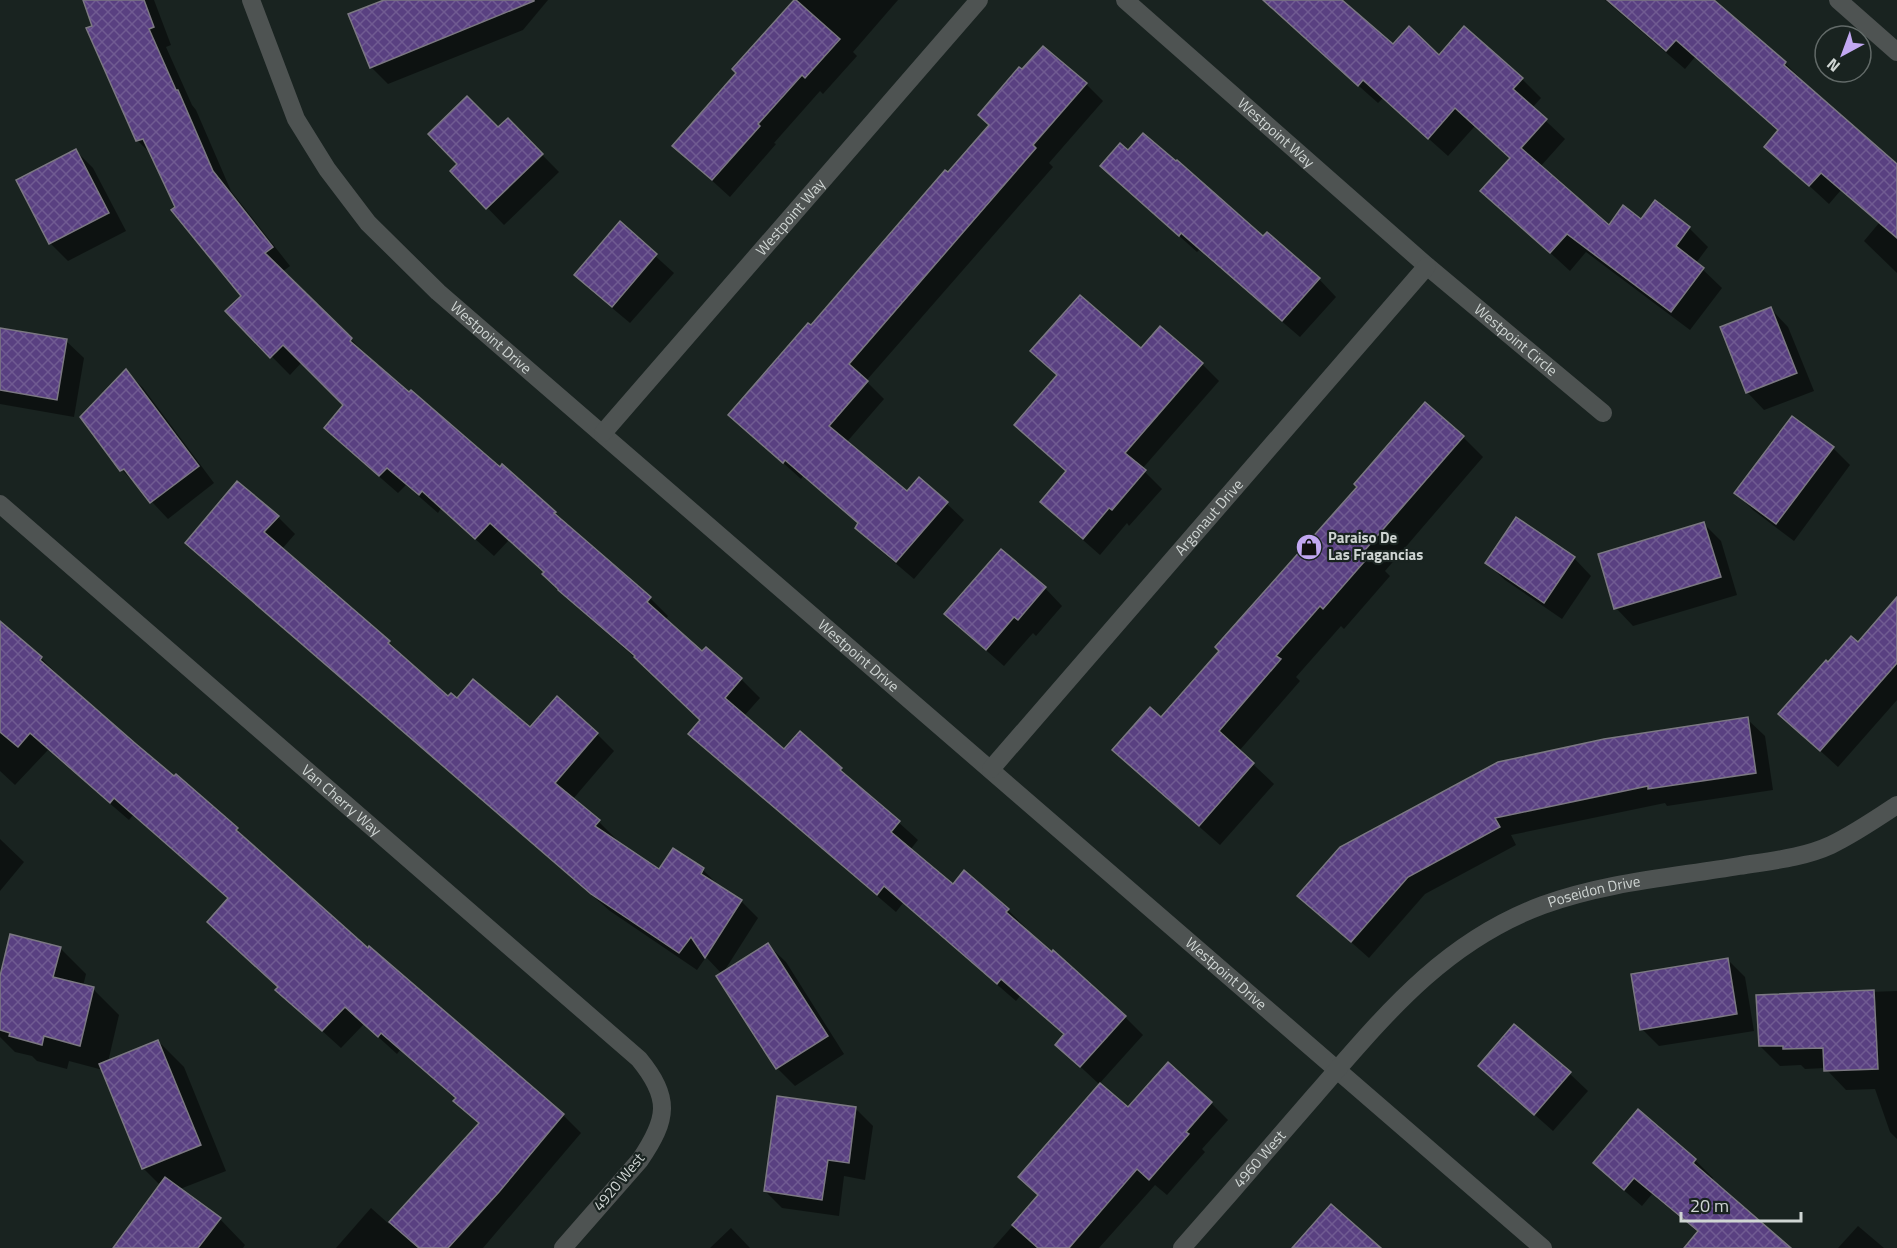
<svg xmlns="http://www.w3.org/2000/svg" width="1897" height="1248" font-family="'Titillium Web',sans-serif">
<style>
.shadow{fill:#0007}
.building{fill:url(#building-cross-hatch);stroke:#7b7882;stroke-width:1.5}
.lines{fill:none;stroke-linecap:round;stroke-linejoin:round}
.street{stroke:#4e5352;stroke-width:18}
.labels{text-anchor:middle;stroke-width:4.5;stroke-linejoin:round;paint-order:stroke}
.street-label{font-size:15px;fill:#cfd5d3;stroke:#192320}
.poi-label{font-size:15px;font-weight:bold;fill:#cfd5d3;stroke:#192320;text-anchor:start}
</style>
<defs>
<pattern id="building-cross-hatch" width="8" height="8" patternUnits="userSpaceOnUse" patternTransform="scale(1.5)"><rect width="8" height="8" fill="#594081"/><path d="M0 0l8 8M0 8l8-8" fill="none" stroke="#705b92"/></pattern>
</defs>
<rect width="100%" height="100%" fill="#192320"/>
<g class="shadow">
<polygon points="84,0 154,0 171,45 166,47 192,105 196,110 231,191 290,266 282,272 369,357 368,359 500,469 503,466 573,531 650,598 668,616 665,620 702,653 706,649 741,679 760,698 744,716 784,751 800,733 918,840 910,850 953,886 1008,910 1026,928 1024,930 1125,1017 1143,1035 1099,1084 1057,1045 1065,1035 1020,996 1016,1001 903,903 896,912 708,752 690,734 702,720 640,662 578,608 544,574 545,573 509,540 494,556 441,508 438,513 406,485 398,493 344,446 326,428 345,405 302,362 290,375 227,311 243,296 176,207 153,156 137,140"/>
<polygon points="388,0 548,0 523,30 388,84 371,67"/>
<polygon points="796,0 898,0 853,52 857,56 823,94 820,91 774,143 776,144 730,197 674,146 738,74"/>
<polygon points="1262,0 1340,0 1393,46 1522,79 1541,98 1532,108 1565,139 1540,167 1609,227 1641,221 1689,228 1708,247 1696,263 1722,288 1690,330 1586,252 1570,271 1483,191 1511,159 1475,126 1448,156 1383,98 1378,103"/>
<polygon points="1605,0 1708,0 1733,18 1785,63 1804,82 1803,84 1897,166 1897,273 1864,241 1879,223 1841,190 1829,204 1766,146 1779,131 1695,57 1685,69"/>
<polygon points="1086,84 1103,101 1049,163 1053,167 866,381 884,399 846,443 907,493 946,503 964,520 914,579 874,545 857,527 859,524 803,476 801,479 730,415 948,174"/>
<polygon points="508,120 559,172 504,225 452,171"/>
<polygon points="76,151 93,168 126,231 68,261 50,243"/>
<polygon points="1102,166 1263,238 1319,279 1336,297 1300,337 1199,250 1197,252"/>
<polygon points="620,224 674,273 630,323 593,292 576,275"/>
<polygon points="1771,309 1788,327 1814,391 1764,410 1747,392"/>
<polygon points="0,330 66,341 84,358 74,417 0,404"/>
<polygon points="1141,350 1202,364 1219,381 1142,469 1162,489 1129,526 1127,523 1100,555 1059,519 1042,502 1067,472 1016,425 1058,376 1032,351"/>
<polygon points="126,371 143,388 214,483 168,519 122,470"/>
<polygon points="1463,437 1483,457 1385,571 1390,576 1344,629 1341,626 1296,677 1300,681 1239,751 1274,784 1220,845 1135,770 1114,750 1161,719 1359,487"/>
<polygon points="1833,448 1850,465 1794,541 1753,510 1736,493"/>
<polygon points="278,517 295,534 282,549 389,642 406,659 405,660 448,698 530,730 557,698 597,734 614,751 573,799 599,822 616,839 615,841 660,871 703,870 720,887 741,901 758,918 723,973 768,945 786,962 844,1054 795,1086 777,1068 718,977 722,974 706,957 697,970 610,911 204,560 187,543"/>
<polygon points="1704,524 1721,541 1737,595 1633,626 1616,608"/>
<polygon points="1574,558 1591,576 1562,619 1505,580 1487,563"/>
<polygon points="1045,588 1062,606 1036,636 1033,633 1004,666 964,631"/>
<polygon points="1897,600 1897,700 1838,767 1780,714 1828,664 1858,644"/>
<polygon points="0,623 41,658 59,676 58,677 135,745 237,829 254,848 368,950 369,948 563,1115 581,1133 483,1248 336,1248 371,1208 389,1224 479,1124 455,1101 456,1099 400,1050 397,1054 364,1024 341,1048 277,990 280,988 229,899 133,815 129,820 48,750 15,785 0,771"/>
<polygon points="1747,719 1765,736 1773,790 1667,806 1665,803 1511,835 1516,845 1425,894 1369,958 1299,896 1341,848"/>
<polygon points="0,839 24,862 0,891"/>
<polygon points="60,948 86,974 83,986 93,989 119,1015 108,1062 158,1041 184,1067 226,1171 180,1189 220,1219 245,1245 243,1248 114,1248 160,1185 143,1168 103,1070 69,1061 67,1069 37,1061 32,1056 15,1052 0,1037 0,982"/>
<polygon points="1728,960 1745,977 1754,1031 1659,1046 1642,1029"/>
<polygon points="1897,991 1897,1139 1890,1132 1875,1089 1846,1090 1825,1068 1805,1069 1801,1065 1780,1066 1760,1046 1758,996"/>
<polygon points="1514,1026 1570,1074 1588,1091 1553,1131 1480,1066"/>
<polygon points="1211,1103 1228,1120 1202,1149 1205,1152 1167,1195 1155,1185 1099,1248 993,1248 1039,1196 1128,1109"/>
<polygon points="856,1109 873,1126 865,1180 844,1176 839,1216 782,1208 765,1191"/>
<polygon points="1638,1111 1695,1160 1713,1178 1711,1180 1788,1248 1687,1248 1699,1233 1652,1194 1642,1206 1612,1180 1595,1163"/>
<polygon points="1858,1226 1884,1248 1838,1248"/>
<polygon points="731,1228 750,1248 710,1248"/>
</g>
<g class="building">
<polygon points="83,0 144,0 154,27 149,29 176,90 178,90 213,171 273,247 265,253 352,338 350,341 409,392 411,390 500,467 502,464 556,512 554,513 651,597 647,602 702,651 706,647 742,678 725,698 784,749 800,731 842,768 840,770 900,821 891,832 953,884 964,870 1009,909 1006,912 1052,952 1053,950 1126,1016 1080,1067 1055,1045 1064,1034 1001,979 997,984 884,886 877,895 688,734 700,720 634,657 635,656 558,590 558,589 542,574 544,572 490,523 475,539 422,491 419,495 387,468 379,476 324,428 343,405 283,345 270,358 225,311 241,296 171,210 175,207 143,139 136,141 86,28 92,26"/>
<polygon points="384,0 534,0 534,1 370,68 348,14"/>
<polygon points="794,0 796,0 840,39 805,78 802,75 758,124 760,126 712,180 672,146 736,73 732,69"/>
<polygon points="1263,0 1342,0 1393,44 1409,26 1439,55 1464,26 1523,78 1513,89 1547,119 1521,148 1609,225 1623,205 1641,219 1655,200 1690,227 1676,246 1704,268 1671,312 1567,234 1550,253 1480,191 1510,158 1455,108 1428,139 1363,80 1358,86"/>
<polygon points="1607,0 1714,0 1786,62 1784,65 1897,164 1897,238 1821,173 1809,186 1764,147 1778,130 1676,40 1666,51"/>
<polygon points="1043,46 1087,83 1033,145 1036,148 849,364 868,381 829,426 907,491 919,477 948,502 896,562 855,528 858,523 785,460 783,463 728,415 808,323 811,325 945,170 948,172 989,125 978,115 1019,67 1022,69"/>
<polygon points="467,96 498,127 508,118 543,154 486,209 450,171 457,164 428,134"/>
<polygon points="1143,133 1176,161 1177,160 1263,236 1267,232 1320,278 1282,321 1181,233 1179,236 1100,166 1120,143 1128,150"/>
<polygon points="76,149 109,213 49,244 16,180"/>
<polygon points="620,221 657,254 612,307 574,275"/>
<polygon points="1080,295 1141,348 1160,326 1203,363 1125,453 1146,470 1112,510 1109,508 1083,539 1040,502 1066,471 1014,425 1057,375 1030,351"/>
<polygon points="1771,307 1797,373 1746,393 1720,327"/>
<polygon points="0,328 67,339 57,400 0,390"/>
<polygon points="126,369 199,466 150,503 124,469 120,471 80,417"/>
<polygon points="1425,402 1464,436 1365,550 1370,555 1323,609 1320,606 1276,656 1281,659 1219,731 1254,763 1199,826 1112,750 1150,707 1161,717 1219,651 1215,647 1357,487 1354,484"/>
<polygon points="1792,416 1834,447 1776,524 1734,493"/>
<polygon points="237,481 279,516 264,532 390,641 388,643 448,696 451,693 457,698 473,679 530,727 557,696 598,733 555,783 600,820 595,826 659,869 673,848 704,868 701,874 742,900 705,958 691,937 679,953 591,894 185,543"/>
<polygon points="1516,517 1575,557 1544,603 1485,563"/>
<polygon points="1704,522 1721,577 1614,609 1598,554"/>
<polygon points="1001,549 1046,587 1018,620 1014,617 986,650 944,614"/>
<polygon points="1897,597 1897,663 1820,751 1778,714 1826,660 1828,662 1851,636 1858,642"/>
<polygon points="0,621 42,657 40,660 136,744 174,776 176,774 238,828 236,830 368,948 369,946 564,1114 499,1192 448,1248 419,1248 389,1222 479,1123 453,1101 456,1098 381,1033 378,1037 345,1007 322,1031 275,990 278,987 207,922 228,898 114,798 110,803 30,733 18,747 0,732"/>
<polygon points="1748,717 1756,773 1648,789 1648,786 1495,818 1500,827 1408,877 1351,942 1297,896 1340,847 1498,762 1604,739"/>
<polygon points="10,934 61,947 53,977 94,987 80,1046 44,1036 42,1045 9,1036 10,1033 0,1030 0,976"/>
<polygon points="768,943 828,1036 776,1069 716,976"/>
<polygon points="1728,958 1737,1014 1640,1030 1631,974"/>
<polygon points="1874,990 1878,1069 1824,1071 1823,1048 1783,1049 1783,1046 1759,1046 1756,995"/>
<polygon points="1514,1024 1571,1072 1534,1115 1478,1066"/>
<polygon points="158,1040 201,1145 142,1169 99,1064"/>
<polygon points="1168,1062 1212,1102 1186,1132 1189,1134 1149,1180 1137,1169 1069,1248 1038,1248 1012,1225 1038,1195 1018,1177 1100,1083 1128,1107"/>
<polygon points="777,1096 856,1107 849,1163 828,1160 822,1200 764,1191"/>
<polygon points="1638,1109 1696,1159 1693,1163 1791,1248 1684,1248 1698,1231 1634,1178 1624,1190 1593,1163"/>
<polygon points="165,1177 221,1218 198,1248 113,1248"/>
<polygon points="1331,1204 1381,1248 1292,1248"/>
</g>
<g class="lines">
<g class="street">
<path id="s1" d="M251,0L296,119L327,169L368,223L438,292L1543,1248"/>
<path id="s2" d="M1125,0L1427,266L1603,413"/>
<polyline points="1838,0 1897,52"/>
<path id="s3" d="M603,433L979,0"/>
<path id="s4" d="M0,504L639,1059C671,1098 668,1119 640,1160L563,1248"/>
<path id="s5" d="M991,769L1427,266"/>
<path id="s6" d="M1182,1248C1227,1197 1272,1145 1316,1094C1384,1016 1443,942 1543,905C1606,882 1674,877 1739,866C1769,861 1803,858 1831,845C1854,834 1876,819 1897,805"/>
</g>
</g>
<defs>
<symbol id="shop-disc" viewBox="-11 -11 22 22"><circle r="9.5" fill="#c2a8f2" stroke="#192320"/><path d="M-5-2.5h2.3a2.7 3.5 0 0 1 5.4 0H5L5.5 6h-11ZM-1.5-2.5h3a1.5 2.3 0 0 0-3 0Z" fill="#111"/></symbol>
</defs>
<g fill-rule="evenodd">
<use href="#shop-disc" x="1294" y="532" width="30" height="30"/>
</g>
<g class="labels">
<g class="street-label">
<text dy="5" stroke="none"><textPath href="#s2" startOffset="201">Westpoint Way</textPath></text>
<text dy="5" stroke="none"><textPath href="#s3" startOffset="286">Westpoint Way</textPath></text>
<text dy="5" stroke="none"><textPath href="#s1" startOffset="422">Westpoint Drive</textPath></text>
<text dy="5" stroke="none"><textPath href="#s2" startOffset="518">Westpoint Circle</textPath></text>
<text dy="5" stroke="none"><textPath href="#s5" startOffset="333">Argonaut Drive</textPath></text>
<text dy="5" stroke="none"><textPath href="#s1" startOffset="908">Westpoint Drive</textPath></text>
<text dy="5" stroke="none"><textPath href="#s4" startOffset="452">Van Cherry Way</textPath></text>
<text dy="5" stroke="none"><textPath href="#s6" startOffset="556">Poseidon Drive</textPath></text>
<text dy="5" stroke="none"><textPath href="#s1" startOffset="1394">Westpoint Drive</textPath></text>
<text dy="5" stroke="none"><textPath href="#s6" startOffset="118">4960 West</textPath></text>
<text transform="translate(619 1182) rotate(-50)" y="5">4920 West</text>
</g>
<g class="poi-label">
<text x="1328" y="543">Paraiso De<tspan x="1328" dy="17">Las Fragancias</tspan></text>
</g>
</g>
<g transform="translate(1843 54) rotate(221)"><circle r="28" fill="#192320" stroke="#626a68" stroke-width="1.5"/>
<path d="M0-4.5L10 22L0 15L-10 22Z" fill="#c2a8f2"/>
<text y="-9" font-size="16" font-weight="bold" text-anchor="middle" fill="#cfd5d3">N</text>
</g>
<path d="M1681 1212v9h120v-9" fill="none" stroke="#cfd5d3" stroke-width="3"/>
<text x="1690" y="1212" font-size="18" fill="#cfd5d3" stroke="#192320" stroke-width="4.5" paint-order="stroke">20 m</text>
</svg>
